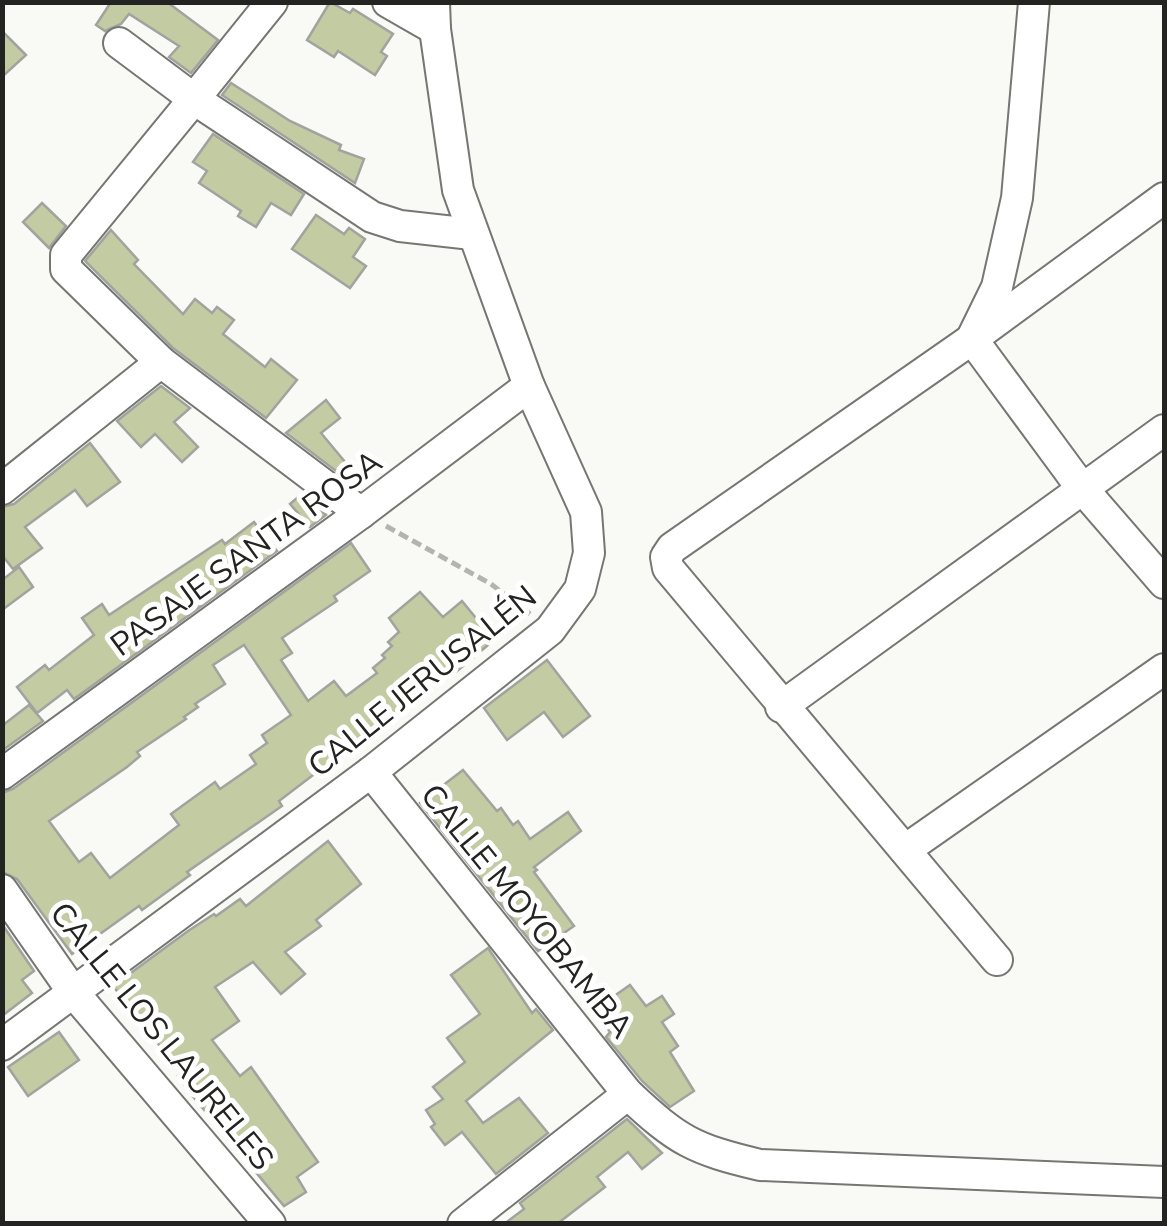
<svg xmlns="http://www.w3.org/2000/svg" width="1167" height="1226" font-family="'Nunito Sans',sans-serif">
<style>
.building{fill:#c2cba2;stroke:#a2a39f;stroke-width:2.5;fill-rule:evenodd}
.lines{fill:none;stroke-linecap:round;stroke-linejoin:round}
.minor-casing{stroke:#767773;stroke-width:34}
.path{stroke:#b3b4b0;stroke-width:5;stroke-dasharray:10 5;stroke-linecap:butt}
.minor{stroke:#fff;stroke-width:30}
.labels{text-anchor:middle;stroke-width:10;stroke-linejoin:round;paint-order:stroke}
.street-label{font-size:32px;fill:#232321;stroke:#fff}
</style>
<rect width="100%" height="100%" fill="#f9faf6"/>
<g class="building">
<polygon points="111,2 167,2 218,40 191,73 169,57 179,46 129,14 121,24 105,31 96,25"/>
<polygon points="330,2 350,13 353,9 393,34 381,52 387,56 375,75 338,51 334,57 307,40"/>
<polygon points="2,31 26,55 2,77"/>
<polygon points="231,83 290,121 341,145 339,150 364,159 355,183 222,95"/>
<polygon points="213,134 304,194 291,215 271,203 256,227 238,216 241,211 199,183 207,171 193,162"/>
<polygon points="42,203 66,226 49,248 23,222"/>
<polygon points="316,215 344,234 349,228 365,239 353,257 366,266 350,288 292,249"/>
<polygon points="111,230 138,260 134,264 183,314 195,299 212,313 217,307 234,320 223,334 265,367 271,359 297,380 266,418 173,348 85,261"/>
<polygon points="161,386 190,408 174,422 198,447 182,462 155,434 141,447 117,421"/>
<polygon points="326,400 340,418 321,433 346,463 336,471 286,433"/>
<polygon points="90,443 120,482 87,506 75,490 25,527 42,548 13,569 2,555 2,507 14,504"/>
<polygon points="303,493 326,515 310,527 290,504"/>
<polygon points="254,522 277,551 74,699 67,690 37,713 17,687 45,665 49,670 94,635 82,618 102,604 109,615 222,540 225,544"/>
<path d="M351,543L370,571L334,596L337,601L282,638L292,653L281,660L308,701L334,681L346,696L377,673L373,668L385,658L382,655L392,646L388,642L399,632L389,618L420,592L443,617L462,601L494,640L456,672L452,667L397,703L401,708L279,801L282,806L187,872L190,875L142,910L139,906L72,954L17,879L2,872V793L13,789ZM244,645L291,715L262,735L267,743L250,755L256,764L220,789L215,782L171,814L179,825L110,878L91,853L79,862L49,821L127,767L140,756L137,752L186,719L184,717L198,707L195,704L225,684L213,665Z"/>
<polygon points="19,567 33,587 2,610 2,580"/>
<polygon points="547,660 590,716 563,737 544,712 507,740 484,708"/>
<polygon points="29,705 43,721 3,750 3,725"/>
<polygon points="463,770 497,811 501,808 513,825 518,821 530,839 568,812 581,831 534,867 537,870 534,872 574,926 538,951 420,803"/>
<polygon points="328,841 361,884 316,920 321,926 285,952 305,974 281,994 253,962 215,987 239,1021 212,1040 240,1076 251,1067 318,1162 297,1177 306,1192 284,1206 190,1093 178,1076 181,1073 113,986 188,931 214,914 216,916 240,899 246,906"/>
<polygon points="2,924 34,971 22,980 32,993 2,1016"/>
<polygon points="488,948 532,1013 536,1009 553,1030 466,1101 483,1123 519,1098 548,1133 496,1174 462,1132 445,1145 431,1127 435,1124 426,1110 443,1099 433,1087 465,1062 447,1038 480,1014 451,975"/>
<polygon points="630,985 646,1006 662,996 674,1014 662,1022 678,1046 670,1052 694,1091 670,1107 642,1081 606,1037 610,1032 594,1010"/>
<polygon points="59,1032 79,1060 28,1096 8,1067"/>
<polygon points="627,1119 662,1153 642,1169 628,1152 597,1177 605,1187 557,1224 504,1224 524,1209 520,1203"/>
</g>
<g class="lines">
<defs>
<g id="minor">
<polyline points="388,2 435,29"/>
<polyline points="119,43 194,99 272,2"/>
<polyline points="973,336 997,287 1017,198 1034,2"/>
<polyline points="972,339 1081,487 1164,583"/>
<polyline points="2,489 161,362"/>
<polyline points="361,513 161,362 66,269 66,255 194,99 372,217 400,226 472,234"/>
<polyline points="781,707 1164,430"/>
<path d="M371,772L628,1094C678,1141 693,1149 760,1165L1164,1182"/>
<polyline points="2,774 361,513 529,386"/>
<polyline points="905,850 1164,669"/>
<polyline points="2,890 73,992 270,1224"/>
<polyline points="997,960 668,568 666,557 672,548 972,339 1164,198"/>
<polyline points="2,1045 371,772 550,630 580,589 589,553 586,512 529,386 458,190 435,29 434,2"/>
<polyline points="463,1224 628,1094"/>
</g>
</defs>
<use href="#minor" class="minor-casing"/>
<polyline class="path" points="386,526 491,584 530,614"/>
<use href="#minor" class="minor"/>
</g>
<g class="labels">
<g class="street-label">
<text transform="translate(246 553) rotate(-36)" y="11">PASAJE SANTA ROSA</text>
<text transform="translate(422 681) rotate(-39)" y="11">CALLE JERUSALÉN</text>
<text transform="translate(527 911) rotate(51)" y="11">CALLE MOYOBAMBA</text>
<text transform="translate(162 1036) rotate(51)" y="11">CALLE LOS LAURELES</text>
</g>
</g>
<rect width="1167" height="1226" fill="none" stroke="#232321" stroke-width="10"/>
</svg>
